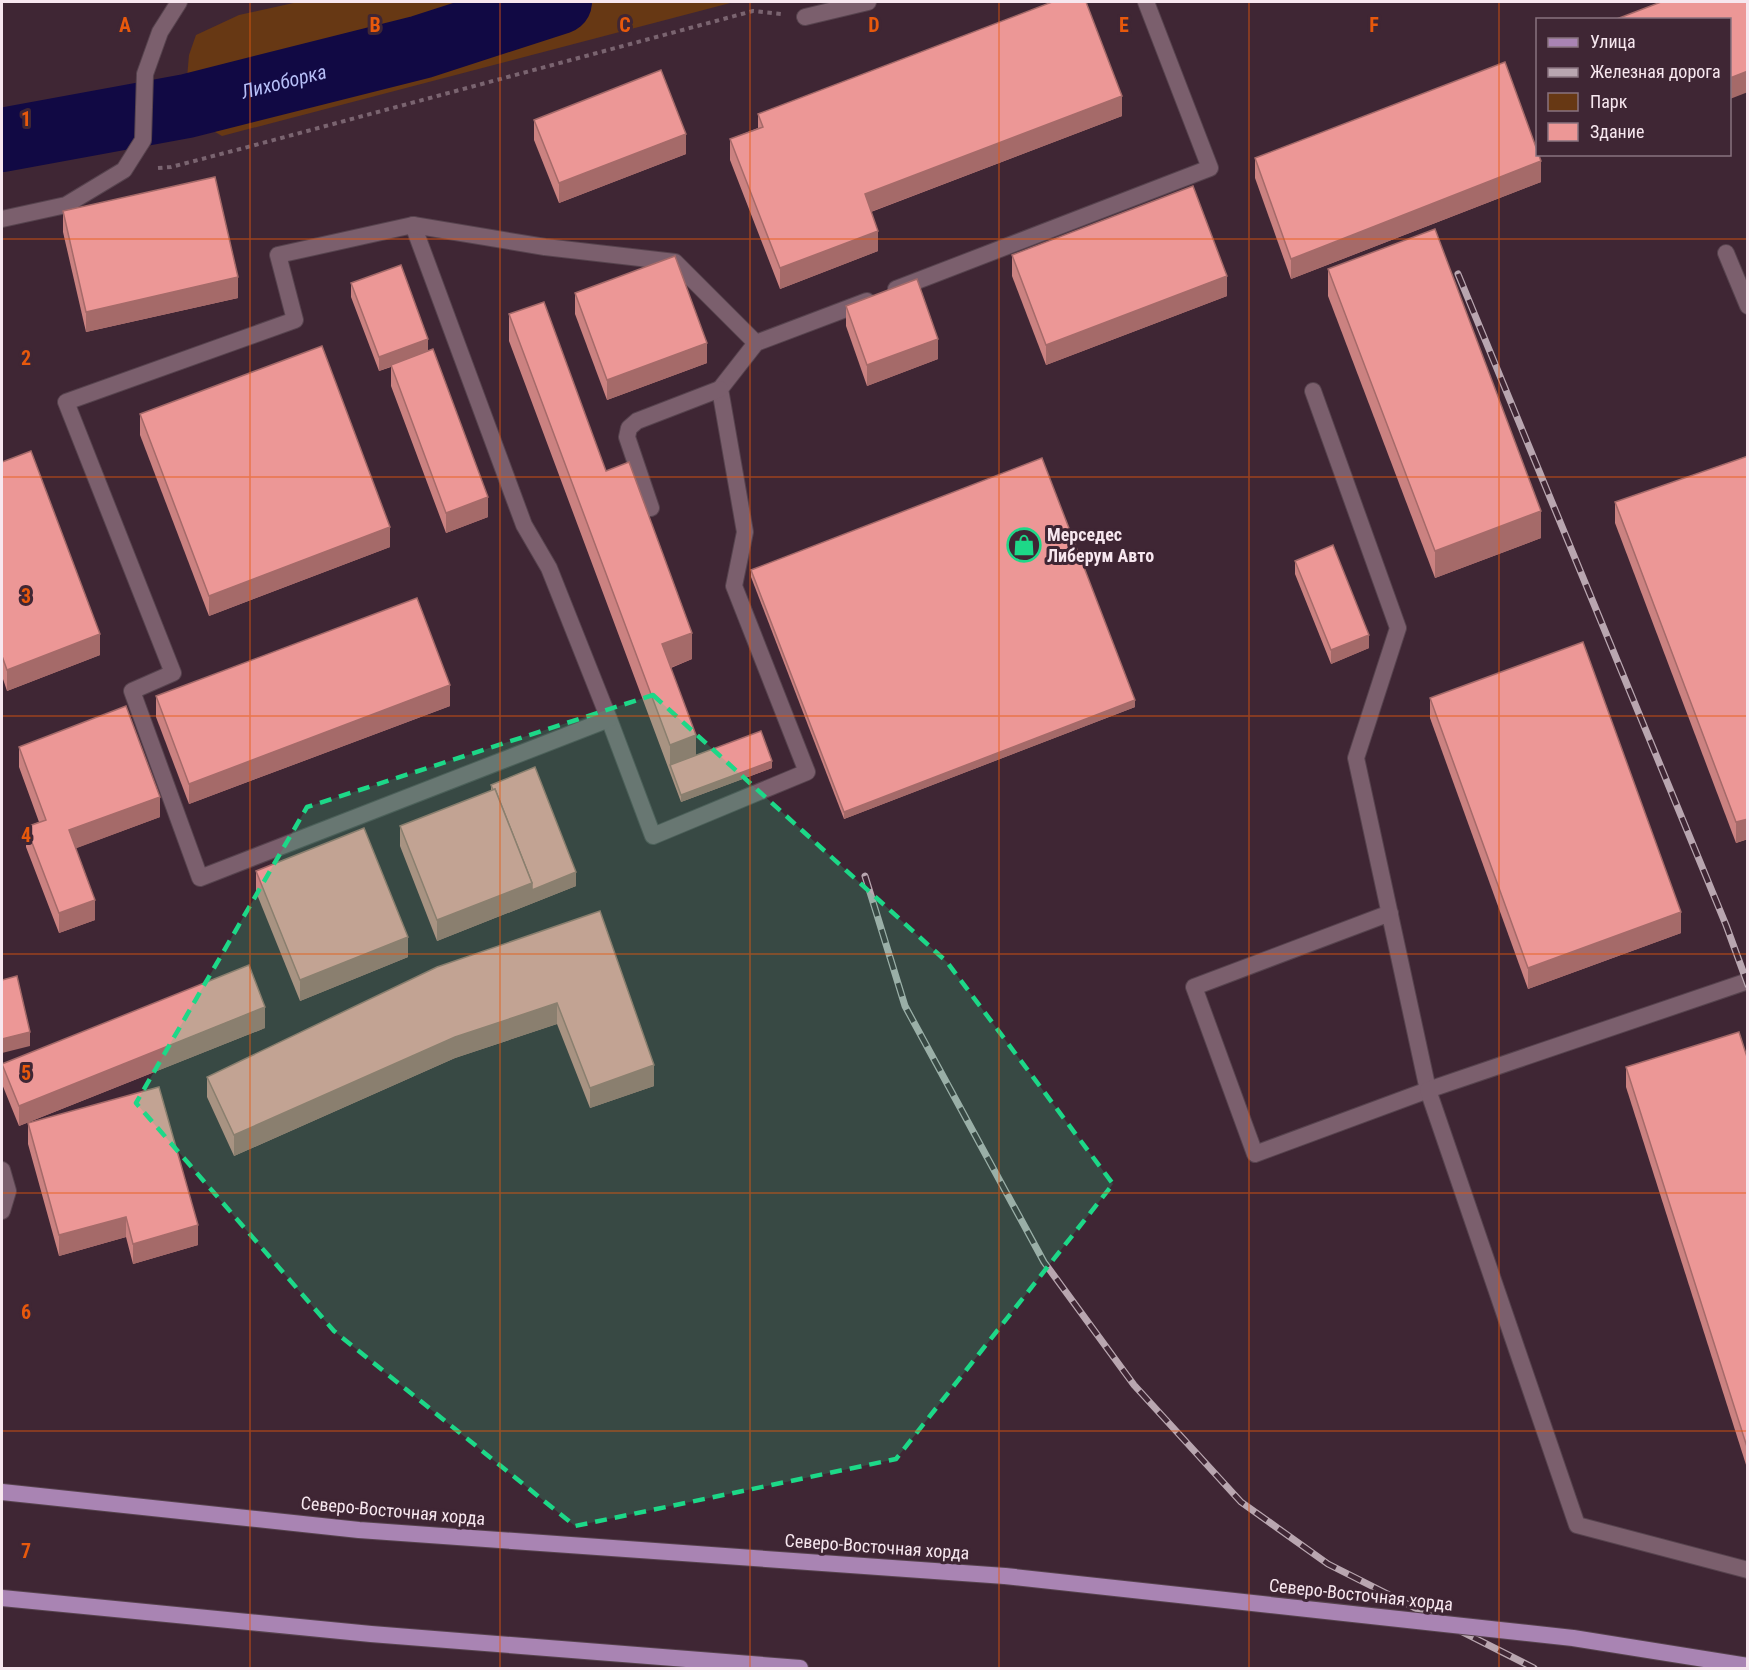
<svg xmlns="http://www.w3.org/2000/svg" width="1749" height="1670" font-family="'Roboto Condensed',sans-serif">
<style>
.green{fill:#673814}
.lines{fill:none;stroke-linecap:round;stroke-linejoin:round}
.river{stroke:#110944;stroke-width:64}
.service-casing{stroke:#57434e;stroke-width:18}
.primary-casing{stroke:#57434e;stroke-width:18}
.path{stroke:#7a6470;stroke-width:4;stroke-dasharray:4.5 4.5;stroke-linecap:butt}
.service{stroke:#7b5f6d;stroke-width:16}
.primary{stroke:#a984b3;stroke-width:16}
.rail-casing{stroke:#b9a6b0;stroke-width:7}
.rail{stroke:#3f2634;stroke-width:4.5;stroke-dasharray:14;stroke-linecap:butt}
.primary-bridge-casing{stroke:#57434e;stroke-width:18;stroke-linecap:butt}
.primary-bridge{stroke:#a984b3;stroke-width:16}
.wall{fill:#cb8281}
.shaded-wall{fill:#a56a69}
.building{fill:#ec9796;stroke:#a56a69;stroke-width:1.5}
.marked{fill:#1dd888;fill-opacity:0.2;stroke:#1dd888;stroke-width:4.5;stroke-dasharray:12 8;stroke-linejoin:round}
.grid{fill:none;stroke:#e8590c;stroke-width:1.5;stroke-opacity:0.55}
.labels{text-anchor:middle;stroke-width:6;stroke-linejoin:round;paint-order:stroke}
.poi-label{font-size:18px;font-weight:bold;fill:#f7e7ef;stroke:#3f2634;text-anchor:start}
.street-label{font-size:18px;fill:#f7e7ef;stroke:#3f2634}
.water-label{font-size:20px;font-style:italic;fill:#b6bef7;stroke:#3f2634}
.grid-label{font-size:20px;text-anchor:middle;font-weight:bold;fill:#e8590c;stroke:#3f2634;stroke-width:6;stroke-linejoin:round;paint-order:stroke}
</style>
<rect width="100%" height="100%" fill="#3f2634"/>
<polygon class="green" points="298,2 734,2 222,136 203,125 190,100 187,78 189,55 196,35 239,15"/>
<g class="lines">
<path class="river" id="s1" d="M2,140L187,106L421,47L560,2"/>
<defs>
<g id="service">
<polyline points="805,17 868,2"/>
<polyline points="2,219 66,205 124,170 143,140 145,74 160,32 179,2"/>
<polyline points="413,225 524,525 549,568 609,719 653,836 807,772 734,586 745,532 720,389 756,343 867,301"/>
<polyline points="1726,253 1748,306"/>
<polyline points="896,289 1210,168 1146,2"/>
<polyline points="1313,391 1398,628 1356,758 1428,1090 1255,1154 1194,987 1390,913"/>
<polyline points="651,508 627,437 629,428 637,421 720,389"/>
<polyline points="609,719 200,878 132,691 173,673 66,402 295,320 278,255 413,225 545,247 675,262 756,343"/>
<polyline points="1748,981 1428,1090 1577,1525 1748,1570"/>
<polyline points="2,1170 8,1191 2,1211"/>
</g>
<g id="primary">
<polyline points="2,1492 359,1530 1005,1576"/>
<polyline points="2,1598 371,1634 800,1668"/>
</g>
</defs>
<use href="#service" class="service-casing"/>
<use href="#primary" class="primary-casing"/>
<polyline class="path" points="158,168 171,167 244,148 753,11 781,14"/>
<use href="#service" class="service"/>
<use href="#primary" class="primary"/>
<defs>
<g id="rail">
<polyline points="1458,274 1726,925 1748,985"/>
<polyline points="865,876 905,1006 1044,1262 1134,1385 1241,1502 1328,1564 1534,1668"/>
</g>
</defs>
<use href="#rail" class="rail-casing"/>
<use href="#rail" class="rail"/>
<defs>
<polyline id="primary-bridge" points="1005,1576 1573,1638 1748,1666"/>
</defs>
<use href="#primary-bridge" class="primary-bridge-casing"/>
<use href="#primary-bridge" class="primary-bridge"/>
</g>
<g class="wall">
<polygon points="758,114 1122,116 871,212 878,251 780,289 730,160 730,139 758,128"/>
<polygon points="534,120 686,154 559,203 534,140"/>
<polygon points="1255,158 1541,182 1291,279 1255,178"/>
<polygon points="63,211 238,298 86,332 63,232"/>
<polygon points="1012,255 1227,296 1046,365 1012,276"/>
<polygon points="1328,269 1541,538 1435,578 1328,296"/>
<polygon points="351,283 428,351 488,517 446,533 391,386 391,367 379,371 351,297"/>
<polygon points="575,293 707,363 607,400 575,314"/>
<polygon points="846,306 938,359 867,386 846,326"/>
<polygon points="509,314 606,471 692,659 671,668 696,755 772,768 681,802 509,341"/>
<polygon points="140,414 390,547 209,616 140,435"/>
<polygon points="1748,456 1748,839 1736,843 1615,523 1615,502"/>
<polygon points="2,462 100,655 7,691 2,676"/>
<polygon points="1295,561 1369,648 1331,664 1295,574"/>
<polygon points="751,570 1135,707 844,819 751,577"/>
<polygon points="156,696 450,706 189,804 156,717"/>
<polygon points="1430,698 1681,933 1528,989 1430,718"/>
<polygon points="19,747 160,817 76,848 95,920 59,933 26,847 26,827 39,822 19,767"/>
<polygon points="491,785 576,886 437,941 400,846 400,826 491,791"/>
<polygon points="256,871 408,957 300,1001 256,892"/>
<polygon points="600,911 654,1086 590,1108 557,1024 455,1058 234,1156 207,1097 207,1077"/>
<polygon points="265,1028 19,1126 2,1084 2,1064"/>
<polygon points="1748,1060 1748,1471 1626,1087 1626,1067"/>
<polygon points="28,1123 198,1245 133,1264 126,1237 59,1256 28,1144"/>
</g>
<g class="shaded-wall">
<polygon points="1748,71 1748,92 1730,99 1730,78"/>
<polygon points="1122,96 1122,116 865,214 865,194"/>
<polygon points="686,134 686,154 559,203 559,183"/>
<polygon points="1541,161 1541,182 1291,279 1291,259"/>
<polygon points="878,231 878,251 780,289 780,268"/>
<polygon points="1227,276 1227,296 1046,365 1046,345"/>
<polygon points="238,277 238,298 86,332 86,312"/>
<polygon points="428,339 428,353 379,371 379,357"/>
<polygon points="938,339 938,359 867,386 867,365"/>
<polygon points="707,343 707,363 607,400 607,380"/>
<polygon points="488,497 488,517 446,533 446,513"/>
<polygon points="1541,511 1541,538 1435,578 1435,551"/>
<polygon points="390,527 390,547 209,616 209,596"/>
<polygon points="692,633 692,659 662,671 662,644"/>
<polygon points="100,634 100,655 7,691 7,670"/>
<polygon points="1369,635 1369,648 1331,664 1331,650"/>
<polygon points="450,685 450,706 189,804 189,784"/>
<polygon points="1135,700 1135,707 844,819 844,812"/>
<polygon points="696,735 696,762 670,765 670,745"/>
<polygon points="772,761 772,768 681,802 681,795"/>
<polygon points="160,797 160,817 69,851 69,830"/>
<polygon points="1748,819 1748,839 1736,843 1736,822"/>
<polygon points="576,872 576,886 437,941 437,920 532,883"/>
<polygon points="95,900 95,920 59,933 59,913"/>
<polygon points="1681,912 1681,933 1528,989 1528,968"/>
<polygon points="408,937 408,957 300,1001 300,980"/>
<polygon points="557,1003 557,1024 455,1058 234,1156 234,1135 455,1037"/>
<polygon points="265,1007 265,1028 19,1126 19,1106"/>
<polygon points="30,1032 30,1046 2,1053 2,1039"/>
<polygon points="654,1065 654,1086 590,1108 590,1088"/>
<polygon points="126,1217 126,1237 59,1256 59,1235"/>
<polygon points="198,1225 198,1245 133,1264 133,1244"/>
</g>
<g class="building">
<polygon points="1052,2 1086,2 1122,96 865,194 878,231 780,268 730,139 763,127 758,114"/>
<polygon points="1661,2 1748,2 1748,71 1730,78 1730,20 1614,20"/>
<polygon points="1505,62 1541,161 1291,259 1255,158"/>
<polygon points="661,70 686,134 559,183 534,120"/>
<polygon points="215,177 238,277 86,312 63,211"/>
<polygon points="1193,186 1227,276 1046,345 1012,255"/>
<polygon points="1435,229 1541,511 1435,551 1328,269"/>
<polygon points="675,256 707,343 607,380 575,293"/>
<polygon points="401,265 428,339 379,357 351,283"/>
<polygon points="917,279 938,339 867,365 846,306"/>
<polygon points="544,302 606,471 629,462 692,633 662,644 696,735 670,745 509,314"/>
<polygon points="322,346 390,527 209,596 140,414"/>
<polygon points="433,349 488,497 446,513 391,365"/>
<polygon points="31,451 100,634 7,670 2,656 2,462"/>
<polygon points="1748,456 1748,819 1736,822 1615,502"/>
<polygon points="1042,458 1135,700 844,812 751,570"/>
<polygon points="1333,545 1369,635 1331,650 1295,561"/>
<polygon points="417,598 450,685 189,784 156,696"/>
<polygon points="1583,642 1681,912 1528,968 1430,698"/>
<polygon points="126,706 160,797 69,830 95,900 59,913 26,827 46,820 19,747"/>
<polygon points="761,731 772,761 681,795 670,765"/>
<polygon points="535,767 576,872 532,890 532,883 495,789 493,790 491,785"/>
<polygon points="495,789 532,883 437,920 400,826"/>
<polygon points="364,828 408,937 300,980 256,871"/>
<polygon points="600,911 654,1065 590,1088 557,1003 455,1037 234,1135 207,1077 437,967"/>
<polygon points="249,965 265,1007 19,1106 2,1064"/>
<polygon points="17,976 30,1032 2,1039 2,980"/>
<polygon points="1739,1032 1748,1060 1748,1450 1626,1067"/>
<polygon points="159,1087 198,1225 133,1244 126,1217 59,1235 28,1123"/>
</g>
<path class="marked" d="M653,695L947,962L1113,1184L896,1459L575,1526L334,1331L136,1103L307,807Z"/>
<path class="grid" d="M250,2V1668M500,2V1668M750,2V1668M999,2V1668M1249,2V1668M1499,2V1668M2,239H1748M2,477H1748M2,716H1748M2,954H1748M2,1193H1748M2,1431H1748"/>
<defs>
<symbol id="shop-ring" viewBox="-11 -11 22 22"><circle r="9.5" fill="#3f2634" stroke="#1dd888" stroke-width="1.5"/><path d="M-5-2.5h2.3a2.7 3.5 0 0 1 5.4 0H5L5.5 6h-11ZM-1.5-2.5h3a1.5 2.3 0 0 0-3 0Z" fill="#1dd888"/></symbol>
</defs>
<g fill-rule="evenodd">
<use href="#shop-ring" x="1005" y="526" width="38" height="38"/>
</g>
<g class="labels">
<g class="poi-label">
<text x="1047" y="541">Мерседес<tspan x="1047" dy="21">Либерум Авто</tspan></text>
</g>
<g class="street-label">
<text transform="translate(393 1511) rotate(5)" y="6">Северо-Восточная хорда</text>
<text transform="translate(877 1547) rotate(4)" y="6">Северо-Восточная хорда</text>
<text transform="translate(1361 1595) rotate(6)" y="6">Северо-Восточная хорда</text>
</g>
<g class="water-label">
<text dy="7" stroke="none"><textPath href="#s1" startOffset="288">Лихоборка</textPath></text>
</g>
</g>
<g class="grid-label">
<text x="125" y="32">A</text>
<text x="375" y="32">B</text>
<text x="625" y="32">C</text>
<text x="874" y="32">D</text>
<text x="1124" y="32">E</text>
<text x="1374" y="32">F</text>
<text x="26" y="126">1</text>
<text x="26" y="365">2</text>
<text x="26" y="603">3</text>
<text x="26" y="842">4</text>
<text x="26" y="1080">5</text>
<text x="26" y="1319">6</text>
<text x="26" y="1558">7</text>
</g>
<rect width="1749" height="1670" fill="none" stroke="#f7e7ef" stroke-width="6"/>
<rect x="1536" y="18" width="195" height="138" fill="#3f2634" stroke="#89737f" stroke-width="1.5"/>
<rect x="1548" y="38" width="30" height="9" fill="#a984b3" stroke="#89737f" stroke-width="1.5"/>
<text x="1590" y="48" font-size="18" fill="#f7e7ef">Улица</text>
<rect x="1548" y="68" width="30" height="9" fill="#b9a6b0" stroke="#89737f" stroke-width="1.5"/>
<text x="1590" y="78" font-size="18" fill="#f7e7ef">Железная дорога</text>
<rect x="1548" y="93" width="30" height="18" fill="#673814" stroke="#89737f" stroke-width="1.5"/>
<text x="1590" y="108" font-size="18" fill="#f7e7ef">Парк</text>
<rect x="1548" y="123" width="30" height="18" fill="#ec9796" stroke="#89737f" stroke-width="1.5"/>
<text x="1590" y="138" font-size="18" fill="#f7e7ef">Здание</text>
</svg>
